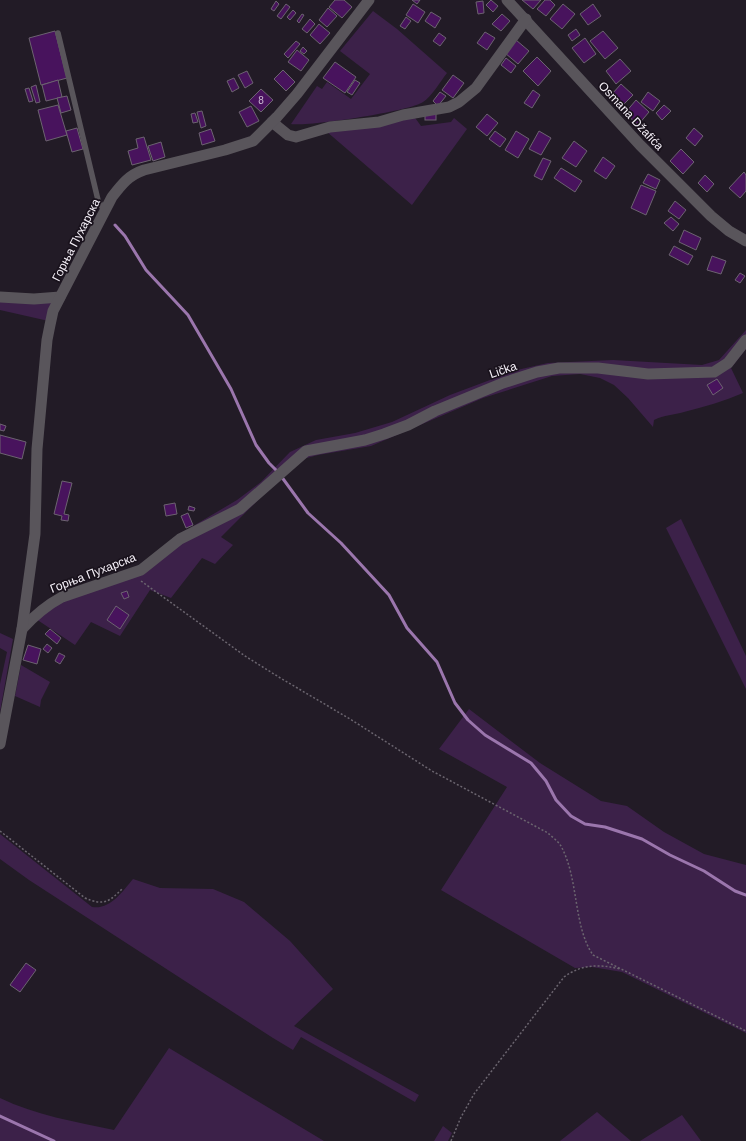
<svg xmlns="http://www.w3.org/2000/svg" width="746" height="1141" font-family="Helvetica,sans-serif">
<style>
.green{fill:#3c2149}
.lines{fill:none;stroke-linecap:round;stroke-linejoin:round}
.stream{stroke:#9b76ad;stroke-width:3}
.building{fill:#48135d;stroke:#6c6370}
.path{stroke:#6b656f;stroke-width:1.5;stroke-dasharray:2 2;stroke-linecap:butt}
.lane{stroke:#59555b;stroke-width:5.5}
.street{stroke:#59555b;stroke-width:11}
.labels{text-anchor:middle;stroke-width:3.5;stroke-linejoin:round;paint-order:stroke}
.number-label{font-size:10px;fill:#cabad2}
.street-label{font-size:12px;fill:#f6f1f9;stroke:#19121c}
</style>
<rect width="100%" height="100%" fill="#221b26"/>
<g class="green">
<path d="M373,11L397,29L447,73C440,82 432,96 423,102C411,111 307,127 291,124L317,86L322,89L327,82L351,99L370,74L340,51Z"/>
<polygon points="413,115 421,126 451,122 454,118 467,129 412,205 326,131"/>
<polygon points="0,302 54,302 53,322 0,310"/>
<path d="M746,330V349L731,368L743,393C724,401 704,407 684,412C674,415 664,415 654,420L653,427L628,398L614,385L600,378L580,374L552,376L483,398L371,446L318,455L303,459L281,477L221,537L233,545L215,564L202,558L171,598L150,590L120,636L91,622L75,645L30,615L142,565L173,538L237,500L261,482L290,452L316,440L355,433L392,422L450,395L517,370L548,363L613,360L702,365L719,360Z"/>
<polygon points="681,519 746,656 746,689 666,528"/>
<polygon points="0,633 13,639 0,712 0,684 7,652 0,648"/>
<polygon points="21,665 50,682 41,700 40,707 15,696"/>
<polygon points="469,709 540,763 601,801 627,806 664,832 704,854 746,865 746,1033 622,972 592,967 575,968 441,890 507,787 439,749"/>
<path d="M0,834L92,907C110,910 122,892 133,879L160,888L213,889L244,902L290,941L333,989L294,1026L419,1095L415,1102L301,1037L293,1050L273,1038L29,880L0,859Z"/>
<path d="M169,1048L324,1141H0V1098C35,1115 76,1122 114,1130Z"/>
<polygon points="597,1112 631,1141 560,1141"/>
<polygon points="682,1115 701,1141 640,1141"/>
<polygon points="443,1126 452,1133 448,1141 434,1141"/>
</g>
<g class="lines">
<g class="stream">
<polyline points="115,225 125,236 146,270 188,315 231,389 256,445 269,463 278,472"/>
<polyline points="281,476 308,513 341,543 389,595 407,628 437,662 455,703 468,720 485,735 531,763 546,781 556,800 571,816 585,824 605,827 642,839 670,855 704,871 735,891 746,895"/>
<polyline points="0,1116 54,1141"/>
</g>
</g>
<g class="building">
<polygon points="335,0 344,0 352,7 342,18 329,7"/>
<polygon points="412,0 420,0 417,4"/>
<polygon points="491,0 498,6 493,12 486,5"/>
<polygon points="522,0 541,0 533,9"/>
<polygon points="545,0 550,0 555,5 546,16 537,9"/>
<polygon points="276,1 279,4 274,11 271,9"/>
<polygon points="483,1 484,13 478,14 476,2"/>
<polygon points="286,4 290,7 281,19 277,16"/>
<polygon points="413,4 425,12 418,23 406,15"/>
<polygon points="563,4 575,14 562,29 550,19"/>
<polygon points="593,4 601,16 588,25 580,14"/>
<polygon points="328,8 337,16 327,27 319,20"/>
<polygon points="293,10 296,13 290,20 287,17"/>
<polygon points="431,12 441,18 435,28 425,21"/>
<polygon points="302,14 304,15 299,23 297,21"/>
<polygon points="502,14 510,21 501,31 492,24"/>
<polygon points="406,17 411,21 405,29 400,26"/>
<polygon points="310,19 315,24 307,33 302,29"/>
<polygon points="319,24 330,33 320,44 310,35"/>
<polygon points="576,29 580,35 572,41 568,35"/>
<polygon points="55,31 67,78 41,85 29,38"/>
<polygon points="603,31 618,48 605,59 590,41"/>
<polygon points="485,32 495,38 487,50 477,43"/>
<polygon points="439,33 446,38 440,46 433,41"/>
<polygon points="585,38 596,54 584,63 572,48"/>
<polygon points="516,40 529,51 518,64 505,53"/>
<polygon points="296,41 300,44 288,58 284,54"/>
<polygon points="303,47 307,51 304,54 300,51"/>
<polygon points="297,50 309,60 301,71 288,62"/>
<polygon points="537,57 551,71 538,86 523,71"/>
<polygon points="506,58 516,66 511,73 501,65"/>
<polygon points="620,59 631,71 616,84 606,71"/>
<polygon points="335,62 356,77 345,93 323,78"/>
<polygon points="283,70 295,82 286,91 274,79"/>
<polygon points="247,71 253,83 245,88 238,75"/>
<polygon points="453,75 464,83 453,98 442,90"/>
<polygon points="234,78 239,88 232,92 227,81"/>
<polygon points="58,80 62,97 46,101 42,85"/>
<polygon points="355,80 360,83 352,95 347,92"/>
<polygon points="621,84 633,95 623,105 612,94"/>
<polygon points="36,85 40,102 36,103 31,87"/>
<polygon points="29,88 33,101 29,102 25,89"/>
<polygon points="261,89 273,100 261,112 249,101"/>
<polygon points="533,90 540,95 532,108 524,103"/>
<polygon points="440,92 446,96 438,106 433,101"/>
<polygon points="648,92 660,101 653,111 641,102"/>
<polygon points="67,96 71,110 61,113 57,98"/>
<polygon points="636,100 649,112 638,125 625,113"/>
<polygon points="58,105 67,135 46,141 38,110"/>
<polygon points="664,105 671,111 662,120 656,113"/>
<polygon points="251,106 259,121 247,127 239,112"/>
<polygon points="202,111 206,126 201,128 197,112"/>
<rect x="425" y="111" width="11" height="9"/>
<polygon points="195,113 198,122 193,123 191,114"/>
<polygon points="487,114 498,123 487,136 476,127"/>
<polygon points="77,128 83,149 72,152 66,131"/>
<polygon points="694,128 703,136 695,146 686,138"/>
<polygon points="211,129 215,141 202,145 199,133"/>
<polygon points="495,131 506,139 500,147 489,139"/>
<polygon points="516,131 529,139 518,158 505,150"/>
<polygon points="539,131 551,138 541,155 529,149"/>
<polygon points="144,137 151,160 132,165 128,151 138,148 136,139"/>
<polygon points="574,141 587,151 576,167 562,158"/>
<polygon points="161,142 165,157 153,161 148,146"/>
<polygon points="681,149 694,162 683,174 670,161"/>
<polygon points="603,157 615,166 606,179 594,171"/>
<polygon points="543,158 551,161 542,180 534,176"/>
<polygon points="561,168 582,181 575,192 554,178"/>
<polygon points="744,172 746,175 746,191 740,198 729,188"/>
<polygon points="648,174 660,180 656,189 643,183"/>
<polygon points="705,175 714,184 707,192 698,183"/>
<polygon points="641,185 656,191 646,215 631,208"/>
<polygon points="675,201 686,210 679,219 668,211"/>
<polygon points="671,217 679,224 673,231 664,223"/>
<polygon points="684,230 701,238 696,250 679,242"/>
<polygon points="674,246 693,256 688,265 669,255"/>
<polygon points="712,256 726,261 721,274 707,270"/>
<polygon points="740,273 745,276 740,283 735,280"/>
<polygon points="717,379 723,388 713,395 707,385"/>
<polygon points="0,424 6,426 4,431 0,430"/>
<polygon points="0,435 26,442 22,459 0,453"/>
<polygon points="62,481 72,483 64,514 69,515 68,521 61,520 62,516 54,514"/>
<polygon points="175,503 177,514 166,516 164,505"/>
<polygon points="189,506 195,508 194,511 188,510"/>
<polygon points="188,513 193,525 186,528 181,516"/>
<polygon points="127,591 129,597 124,599 121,593"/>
<polygon points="116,606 129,615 120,629 107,620"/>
<polygon points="50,629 61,638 57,644 45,634"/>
<polygon points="47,644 52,648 48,653 43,649"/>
<polygon points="28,645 41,649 37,664 23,660"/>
<polygon points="59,653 65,656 60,664 55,661"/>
<polygon points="26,963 36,970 20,992 10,985"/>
</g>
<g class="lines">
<g class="path">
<path d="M141,581L245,656L282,679L350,719L432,771L548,833C552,837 558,841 561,846C579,879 573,926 593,955L746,1031"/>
<path d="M0,831L85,898C104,906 109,902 123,888"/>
<path d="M451,1141L461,1117L474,1094L564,977C582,964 599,964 620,969"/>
</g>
<polyline class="lane" points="58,33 98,200 105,212"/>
<g class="street">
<polyline points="507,0 640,145 711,216 729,231 746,241"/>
<polyline points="272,122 288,135 296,137 330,127 379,122 403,115 449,107 459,102 476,88 526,19"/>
<polyline points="0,297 34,299 60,297"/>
<path d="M22,629C34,616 47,605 62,597L141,570L180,539L240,509L306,451L365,440L384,434L408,425L435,411L503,383L537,372L559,368H598L648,374L714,372L728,363L746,340"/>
<path d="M0,744L22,629L35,534L37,449L47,340L50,325L53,311L112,197C122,184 129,175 144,170L225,150L253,141L277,117L297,94L369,0"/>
</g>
</g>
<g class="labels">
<g class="number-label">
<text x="261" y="104">8</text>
</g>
<g class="street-label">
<text transform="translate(631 116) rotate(47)" y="4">Osmana Džafića</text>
<text transform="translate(76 240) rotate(-63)" y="4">Горња Пухарска</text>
<text transform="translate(503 370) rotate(-19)" y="4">Lička</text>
<text transform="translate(93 573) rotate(-21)" y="4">Горња Пухарска</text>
</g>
</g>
</svg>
